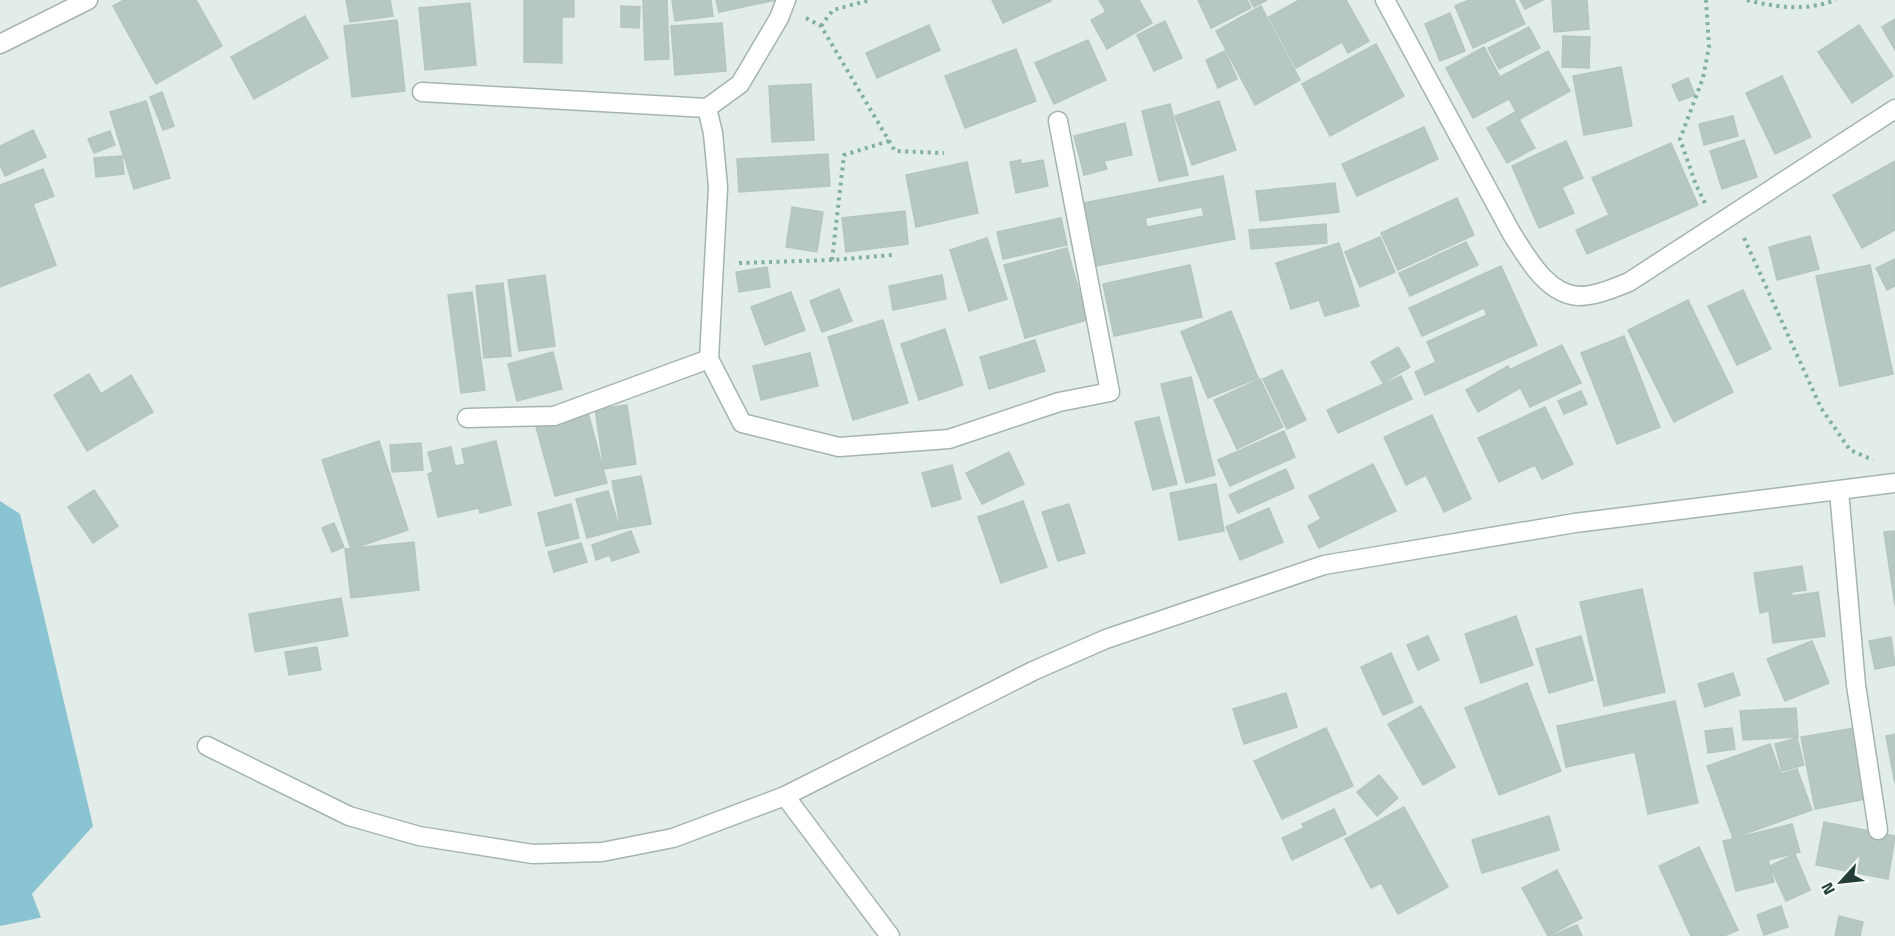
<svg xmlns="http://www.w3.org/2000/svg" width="1895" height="936" font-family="'Titillium Web',sans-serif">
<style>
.water{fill:#8ac3d1}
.pier{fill:#e2ece8}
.building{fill:#b7c7c1;stroke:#b4c6bf;stroke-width:1.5;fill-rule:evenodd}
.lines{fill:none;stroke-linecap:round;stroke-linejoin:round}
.minor-casing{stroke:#a5b4af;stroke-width:21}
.tertiary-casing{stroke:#a5b4af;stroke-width:21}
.path{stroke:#82afa3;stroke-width:4;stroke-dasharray:3 4.5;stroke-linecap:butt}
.minor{stroke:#fff;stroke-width:18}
.tertiary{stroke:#fff;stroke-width:18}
</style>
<rect width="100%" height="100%" fill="#e2ece8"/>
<polygon class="water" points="0,501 20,514 93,826 32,894 48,936 0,936"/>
<polygon class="pier" points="44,917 51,936 0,936 0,926"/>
<g class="building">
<polygon points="124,0 196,0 222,46 156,84 113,6"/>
<polygon points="346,0 390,0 393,16 350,22"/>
<polygon points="524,0 574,0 574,17 562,17 562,63 524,62"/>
<polygon points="643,0 667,0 669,59 645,60"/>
<polygon points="672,0 711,0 713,16 675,21"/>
<polygon points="716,0 776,0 719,12"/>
<polygon points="992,0 1051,0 1051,1 1003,23"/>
<polygon points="1099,0 1139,0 1152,23 1107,49 1091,20 1106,12"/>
<polygon points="1198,0 1247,0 1251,8 1211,28"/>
<polygon points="1250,0 1267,0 1254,7"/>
<polygon points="1299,0 1346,0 1369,41 1348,53 1342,42 1296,68 1269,17"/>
<polygon points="1469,0 1514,0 1525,24 1473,48 1455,6"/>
<polygon points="1520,0 1543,0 1525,9"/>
<polygon points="1552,0 1587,0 1589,29 1554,32"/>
<polygon points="470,3 476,65 425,70 419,8"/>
<polygon points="621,6 640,7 639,28 621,27"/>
<polygon points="1261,6 1300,80 1255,105 1216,31"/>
<polygon points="1450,13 1465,51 1440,61 1425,24"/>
<polygon points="305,16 328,58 254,99 231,57"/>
<polygon points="1895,19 1895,50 1882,27"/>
<polygon points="397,20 405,91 352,97 344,26"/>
<polygon points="1165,21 1182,58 1154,71 1137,35"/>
<polygon points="722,23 726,71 675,75 671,26"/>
<polygon points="929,25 940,50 877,78 866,53"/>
<polygon points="1859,25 1893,76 1852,103 1818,52"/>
<polygon points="1529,27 1540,48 1499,69 1488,48"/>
<polygon points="1563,36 1590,37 1589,68 1562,67"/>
<polygon points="1088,40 1106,80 1054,104 1035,63"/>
<polygon points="1376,44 1404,96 1330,136 1302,84"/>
<polygon points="1484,47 1500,77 1548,51 1570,91 1520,119 1509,99 1473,118 1446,68"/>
<polygon points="1016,49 1036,101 965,128 945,76"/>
<polygon points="1225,51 1237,79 1218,88 1206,60"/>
<polygon points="1621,67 1632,126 1584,135 1573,76"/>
<polygon points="1782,76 1811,137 1775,154 1746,93"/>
<polygon points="1688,78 1695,95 1679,101 1672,85"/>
<polygon points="811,84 814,140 772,142 769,86"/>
<polygon points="162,92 174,126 163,130 150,97"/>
<polygon points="146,101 170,178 134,189 110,112"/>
<polygon points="1219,101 1236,150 1192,165 1175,116"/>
<polygon points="1170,104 1188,175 1159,181 1142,111"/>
<polygon points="1515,112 1535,148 1507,163 1487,128"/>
<polygon points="1733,116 1738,136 1704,145 1699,124"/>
<polygon points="1125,123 1132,155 1104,161 1107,169 1084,175 1074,136"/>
<polygon points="1424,127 1438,159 1357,196 1342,164"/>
<polygon points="33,130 46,157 5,176 0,165 0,146"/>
<polygon points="110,131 115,145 94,153 88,139"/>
<polygon points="1744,140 1757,177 1722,189 1710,151"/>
<polygon points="1566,141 1583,178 1562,187 1574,213 1539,228 1512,166"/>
<polygon points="1671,143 1698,205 1587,254 1576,230 1609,215 1592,178"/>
<polygon points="828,154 830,186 739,192 737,159"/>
<polygon points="122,156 124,174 96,177 94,158"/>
<polygon points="1021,160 1021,164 1043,160 1048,186 1016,193 1010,162"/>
<polygon points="1895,161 1895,230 1862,248 1833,195"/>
<polygon points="967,162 978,213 916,227 906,175"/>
<polygon points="43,169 54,196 33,204 56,265 0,287 0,185"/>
<path d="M1223,176L1235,239L1095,266L1083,203ZM1202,207L1204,216L1147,227L1145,218Z"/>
<polygon points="1335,183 1339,212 1260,221 1256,191"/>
<polygon points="1457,198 1474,235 1398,270 1381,233"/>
<polygon points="792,207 823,212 817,252 786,247"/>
<polygon points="905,211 908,244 846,252 842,218"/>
<polygon points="1061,218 1067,245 1003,259 997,232"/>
<polygon points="1326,224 1327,243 1251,249 1249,230"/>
<polygon points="1810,236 1819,269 1777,280 1769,247"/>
<polygon points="1380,237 1395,272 1360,287 1345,252"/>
<polygon points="987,238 1007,299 969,311 950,250"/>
<polygon points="1466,242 1478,265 1410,296 1399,273"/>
<polygon points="1339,243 1359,306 1325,316 1319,300 1291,309 1276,263"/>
<polygon points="1067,248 1087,320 1025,338 1004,265"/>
<polygon points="1895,259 1895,286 1887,290 1876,268"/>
<polygon points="1190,265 1202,317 1114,336 1103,284"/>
<polygon points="1870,265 1893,374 1840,386 1816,276"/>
<polygon points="1501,266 1537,345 1425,395 1415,372 1436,362 1427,342 1487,315 1484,308 1422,336 1409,308"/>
<polygon points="767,267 770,287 739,292 736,272"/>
<polygon points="545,275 555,346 519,351 508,280"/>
<polygon points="942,275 946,299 893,310 889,286"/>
<polygon points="503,283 511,356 484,358 476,286"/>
<polygon points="839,289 852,321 822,332 810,301"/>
<polygon points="1743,290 1771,349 1737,365 1708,306"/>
<polygon points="472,292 485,390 461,393 448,295"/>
<polygon points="791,292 805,330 765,345 751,307"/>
<polygon points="1688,300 1733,392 1674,422 1628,330"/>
<polygon points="1231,311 1258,378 1208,398 1181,332"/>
<polygon points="883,320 908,403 853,420 828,337"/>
<polygon points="945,329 963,385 919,400 901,344"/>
<polygon points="1624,336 1660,427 1617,444 1581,353"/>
<polygon points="1035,340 1045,371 989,389 980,357"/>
<polygon points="1562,345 1581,383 1530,407 1511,369"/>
<polygon points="1398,347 1410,367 1383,383 1371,362"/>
<polygon points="553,352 562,389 517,401 508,364"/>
<polygon points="810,353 818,386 761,400 753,366"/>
<polygon points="1508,366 1520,388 1478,412 1466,390"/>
<polygon points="1282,370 1306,420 1287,429 1263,379"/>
<polygon points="89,374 101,394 131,375 153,412 87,451 54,395"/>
<polygon points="1401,376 1412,399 1338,433 1327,410"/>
<polygon points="1191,377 1215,475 1186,483 1161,384"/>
<polygon points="1260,379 1283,427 1237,449 1214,400"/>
<polygon points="1581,391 1587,404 1564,414 1558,401"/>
<polygon points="627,405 636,464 604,469 595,409"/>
<polygon points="1545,407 1573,464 1542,479 1535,465 1499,482 1478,438"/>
<polygon points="587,409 607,483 555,496 535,423"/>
<polygon points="1432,415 1471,499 1444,512 1426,475 1406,485 1384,437"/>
<polygon points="1159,417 1177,484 1153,490 1135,422"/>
<polygon points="1284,431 1295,457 1230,486 1218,460"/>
<polygon points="379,441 408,530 351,549 322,460"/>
<polygon points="496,441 511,505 480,513 479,508 438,517 428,474 433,472 428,452 451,447 455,466 465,464 462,449"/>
<polygon points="421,443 423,470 392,472 390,445"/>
<polygon points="1009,452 1024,484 982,504 966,473"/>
<polygon points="1373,464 1396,511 1319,548 1308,526 1321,519 1309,496"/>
<polygon points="952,465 961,499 932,507 922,473"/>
<polygon points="1286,469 1294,488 1238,513 1229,495"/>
<polygon points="641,476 651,524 621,529 612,481"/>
<polygon points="1216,484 1224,531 1179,540 1170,493"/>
<polygon points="94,490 118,526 93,543 68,507"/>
<polygon points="608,491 620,529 587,538 576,499"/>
<polygon points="1023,501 1047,567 1001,583 978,517"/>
<polygon points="571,504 579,538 546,546 538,513"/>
<polygon points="1069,504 1085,553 1058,561 1042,512"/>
<polygon points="1269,508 1283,542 1240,560 1226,527"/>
<polygon points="334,523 344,547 332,552 322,528"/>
<polygon points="631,531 639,552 612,561 610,555 596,560 592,545"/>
<polygon points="1895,531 1895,606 1884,532"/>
<polygon points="414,542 419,590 351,598 345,549"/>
<polygon points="581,543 587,562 554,572 548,552"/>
<polygon points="1802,566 1806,590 1792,592 1792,596 1818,592 1825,636 1773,643 1769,611 1760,613 1754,573"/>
<polygon points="1642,589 1665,692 1604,706 1580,602"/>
<polygon points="341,598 348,636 255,652 249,614"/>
<polygon points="1516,616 1533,665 1481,683 1465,634"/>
<polygon points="1428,636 1439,660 1418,670 1407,645"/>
<polygon points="1581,636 1593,680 1549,693 1536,649"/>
<polygon points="1891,637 1895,665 1875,669 1869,641"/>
<polygon points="1812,641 1829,683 1785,701 1767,659"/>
<polygon points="317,647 321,670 289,675 285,652"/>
<polygon points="1391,653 1413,702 1383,715 1361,667"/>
<polygon points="1733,673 1740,695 1705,707 1698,684"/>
<polygon points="1527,683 1561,771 1499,795 1465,708"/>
<polygon points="1286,693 1297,727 1244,744 1233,709"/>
<polygon points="1675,701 1698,803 1648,814 1635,752 1566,767 1557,726"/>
<polygon points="1421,706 1455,767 1423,785 1388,724"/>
<polygon points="1796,708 1798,737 1743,740 1740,711"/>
<polygon points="1861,727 1866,799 1815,809 1801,737"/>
<polygon points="1326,728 1353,786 1282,819 1254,761"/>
<polygon points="1732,728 1735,749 1708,753 1705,731"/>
<polygon points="1895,734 1895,783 1886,736"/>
<polygon points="1797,738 1804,765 1782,771 1775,744"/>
<polygon points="1770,744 1781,774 1797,769 1812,810 1733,838 1707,766"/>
<polygon points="1379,775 1398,798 1377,816 1357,792"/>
<polygon points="1404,807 1448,887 1398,914 1381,883 1371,888 1345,839"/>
<polygon points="1334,809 1346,834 1292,860 1282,838 1304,828 1302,824"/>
<polygon points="1549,816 1559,850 1482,873 1472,840"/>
<polygon points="1824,822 1895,836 1888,879 1816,865"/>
<polygon points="1792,824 1800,852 1768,860 1774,882 1736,891 1723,841"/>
<polygon points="1699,847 1738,930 1724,936 1691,936 1659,866"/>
<polygon points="1795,854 1810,890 1786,901 1770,866"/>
<polygon points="1557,870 1582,918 1548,936 1522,888"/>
<polygon points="1781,906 1788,927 1764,935 1757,915"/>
<polygon points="1839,916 1863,922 1860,936 1835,936"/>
<polygon points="1577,925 1582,936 1551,936"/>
</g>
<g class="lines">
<defs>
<g id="minor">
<path d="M1385,0L1512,234C1527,257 1547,295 1579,296C1596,296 1614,288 1629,282L1895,109"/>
<polyline points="0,44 88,0"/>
<polyline points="422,92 707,108"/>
<polyline points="709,359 742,423 839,447 949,439 1059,402 1110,392 1058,121"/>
<polyline points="467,418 554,416 709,359 718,187 713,133 707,108 740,84 779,18 786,0"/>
<polyline points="1839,491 1856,685 1878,830"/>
<polyline points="785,796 890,936"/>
</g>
<polyline id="tertiary" points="207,746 349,816 419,836 533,854 602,852 673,838 785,796 1033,671 1106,639 1324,565 1575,523 1895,483"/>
</defs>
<use href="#minor" class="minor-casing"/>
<use href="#tertiary" class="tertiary-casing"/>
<g class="path">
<path d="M1747,0C1777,8 1807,11 1836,0"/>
<polyline points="806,18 821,26 895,151 944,153"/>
<polyline points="821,26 833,10 870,0"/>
<polyline points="1705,203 1696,185 1680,139 1703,78 1709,47 1706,0"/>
<polyline points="1744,238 1821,408 1850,450 1873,460"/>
<polyline points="832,260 844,155 889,141"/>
<polyline points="739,263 832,260 893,255"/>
</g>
<use href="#minor" class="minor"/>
<use href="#tertiary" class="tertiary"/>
</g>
<g transform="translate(1841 882) rotate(243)" stroke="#f2f8f6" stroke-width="4.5" paint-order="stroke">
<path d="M0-4.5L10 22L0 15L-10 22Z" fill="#223d37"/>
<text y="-9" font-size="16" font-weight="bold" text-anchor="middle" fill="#223d37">N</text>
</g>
</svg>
